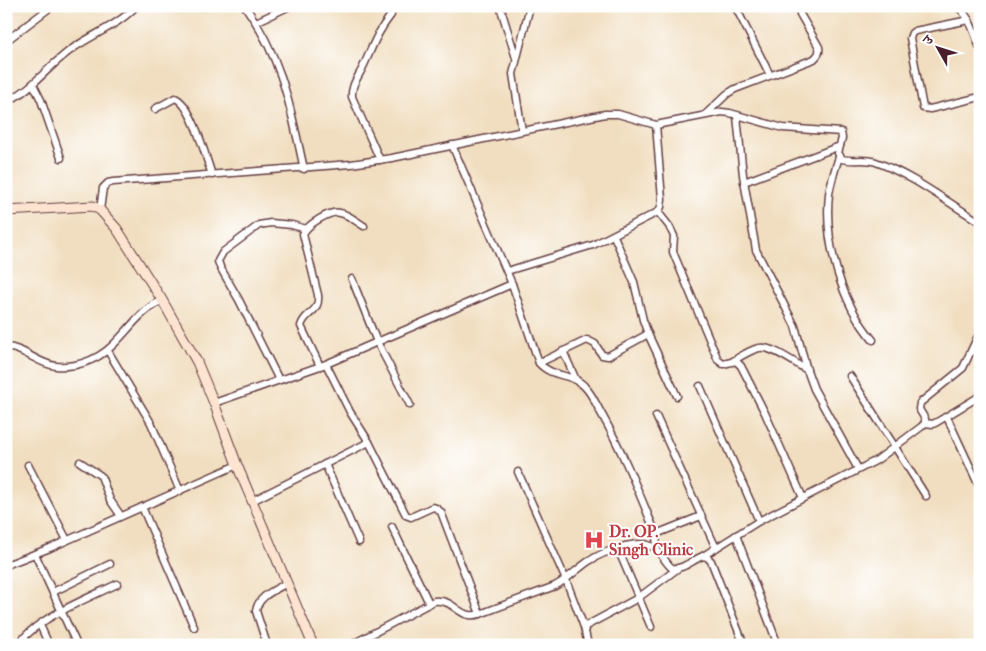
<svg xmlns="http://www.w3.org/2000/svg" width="986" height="651" font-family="'IM FELL French Canon','Noto Serif Devanagari',serif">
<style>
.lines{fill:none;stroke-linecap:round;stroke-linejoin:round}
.street-casing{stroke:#633c41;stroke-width:9}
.secondary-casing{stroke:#633c41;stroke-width:11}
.street{stroke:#fff;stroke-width:6}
.secondary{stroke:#fde4d1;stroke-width:9}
.labels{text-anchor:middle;stroke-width:4;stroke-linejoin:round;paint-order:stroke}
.health-label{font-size:16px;font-weight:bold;fill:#be3a42;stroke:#fff;text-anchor:start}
</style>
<rect width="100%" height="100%" fill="#fff"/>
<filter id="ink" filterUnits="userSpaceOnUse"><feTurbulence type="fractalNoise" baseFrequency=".02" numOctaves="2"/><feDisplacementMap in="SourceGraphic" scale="10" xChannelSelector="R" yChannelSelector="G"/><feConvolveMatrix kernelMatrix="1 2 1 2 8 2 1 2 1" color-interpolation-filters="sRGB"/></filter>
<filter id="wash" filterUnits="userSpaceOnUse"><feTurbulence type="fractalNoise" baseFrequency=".0096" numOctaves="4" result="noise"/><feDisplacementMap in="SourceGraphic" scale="20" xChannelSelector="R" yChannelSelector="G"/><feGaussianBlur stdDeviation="1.12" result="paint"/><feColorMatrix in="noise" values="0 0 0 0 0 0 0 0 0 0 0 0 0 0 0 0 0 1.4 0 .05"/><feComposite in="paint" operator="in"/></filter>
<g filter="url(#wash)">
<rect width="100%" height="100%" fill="#f1dec0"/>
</g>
<g filter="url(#ink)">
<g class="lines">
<defs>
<g id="street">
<path d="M245,6C283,60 290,106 304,169"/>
<polyline points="500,6 516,58"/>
<polyline points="735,6 770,75"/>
<path d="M957,6C970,16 974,33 980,48"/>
<polyline points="969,20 915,31 912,33 910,38 923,108 930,109 980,97"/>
<polyline points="256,22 290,6"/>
<polyline points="6,41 52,6"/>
<polyline points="33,84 41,100 61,158"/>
<polyline points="6,93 9,100"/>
<path d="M6,102C32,90 49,65 72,49C93,34 119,25 136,6"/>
<path d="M155,109L175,98C192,104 206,158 212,175"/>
<path d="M706,114L727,94L735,89L814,59C818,55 820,53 819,47L800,14V6"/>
<polyline points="737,116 743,175 756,250 795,326 807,370 814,389 858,469"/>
<polyline points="522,131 513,74 530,6"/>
<path d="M452,145L512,284L539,363C551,378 574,373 585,387C592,394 596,404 601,413C623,452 639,493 656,534L657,550"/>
<path d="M839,157C835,169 831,181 829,194C824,242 841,303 873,340"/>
<path d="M380,160L352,97C351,85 358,78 363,67C373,46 376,34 391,15"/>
<polyline points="744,182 840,146"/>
<path d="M100,210L103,188L108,183L113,182L351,164L392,158L605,114H618L656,125L722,112L730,113L783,128L841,132L842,138L838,153L842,159C853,162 865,158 876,162C914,176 945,201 980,222"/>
<polyline points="658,212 669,226 674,236 673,252 718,360 723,364 736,361 741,366 765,413 803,498"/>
<polyline points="614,236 634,282 643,320 648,334 677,396"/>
<polyline points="507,271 593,245 658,212 661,207 662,199 656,125"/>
<polyline points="352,279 377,342 410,405"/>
<path d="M6,347C24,348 38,364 56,366C62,367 68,366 75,365C120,356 125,319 162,300"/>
<polyline points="108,351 151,423 180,491"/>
<polyline points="563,351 576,380"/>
<path d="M733,361C741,356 750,350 759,348C771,345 796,364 807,370"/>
<polyline points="539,363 587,340 595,344 602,355 608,356 648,334"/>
<polyline points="326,364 350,412 369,442 406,515 411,517 433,507 436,508 441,512 480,614"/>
<path d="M320,366L301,326C305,311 320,314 318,295L303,234C307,225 330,210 340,213C348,214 357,222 364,226"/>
<polyline points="850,376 926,496"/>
<polyline points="279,380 239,300 220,267 218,261 223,252 259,225 271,223 292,225 306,229"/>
<polyline points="700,386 759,521"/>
<polyline points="214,403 326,364 512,284"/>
<polyline points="656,416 716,548"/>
<polyline points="947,417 980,488"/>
<polyline points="925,423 933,424 937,422 980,396"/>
<polyline points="80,462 101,476 110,500 121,516"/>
<polyline points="325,464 359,542"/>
<polyline points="28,465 67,540"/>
<polyline points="518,472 566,580 584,627 588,645"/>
<polyline points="252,501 369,442"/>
<polyline points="142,507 194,627"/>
<polyline points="392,527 429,603"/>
<polyline points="656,534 701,516"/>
<polyline points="736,535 778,645"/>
<polyline points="618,549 651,627"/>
<polyline points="35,554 77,645"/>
<polyline points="703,556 759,521 877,460 921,427 925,423 925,419 919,409 920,403 963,368 980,332"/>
<polyline points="6,565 50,548 237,465"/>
<polyline points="53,592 110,564"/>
<polyline points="40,625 49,645"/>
<polyline points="584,627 638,598 677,569"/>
<path d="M19,645C32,620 91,597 117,584"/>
<path d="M267,645L256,611C258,596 275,590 287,583"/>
<path d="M351,645L434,601C455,598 459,621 480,614L555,586C568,579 577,569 589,561C603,552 636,539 651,546C661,550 664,562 672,568C683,570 692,560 703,556L707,557L711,561L744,645"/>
</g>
<polyline id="secondary" points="6,211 93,206 100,210 117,229 162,300 197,362 214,403 237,465 313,645"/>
</defs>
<use href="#street" class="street-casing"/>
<use href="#secondary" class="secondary-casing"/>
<use href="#street" class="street"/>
<use href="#secondary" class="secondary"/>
</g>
</g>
<defs>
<symbol id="hospital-bare" viewBox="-9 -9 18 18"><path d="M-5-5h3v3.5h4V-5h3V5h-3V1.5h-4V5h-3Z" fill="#e0444e" stroke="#fff" stroke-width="2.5" paint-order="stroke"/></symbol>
</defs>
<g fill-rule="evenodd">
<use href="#hospital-bare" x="580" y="526" width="28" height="28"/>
</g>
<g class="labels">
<g class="health-label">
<text x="609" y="537">Dr. OP.<tspan x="609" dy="18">Singh Clinic</tspan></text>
</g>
</g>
<rect width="986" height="651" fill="none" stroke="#fff" stroke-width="25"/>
<g transform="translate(938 48) rotate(309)" stroke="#ffffff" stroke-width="4" paint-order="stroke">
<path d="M0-4L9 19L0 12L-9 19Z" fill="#4a1f2b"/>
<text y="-8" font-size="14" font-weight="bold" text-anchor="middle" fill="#4a1f2b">उ</text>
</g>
</svg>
